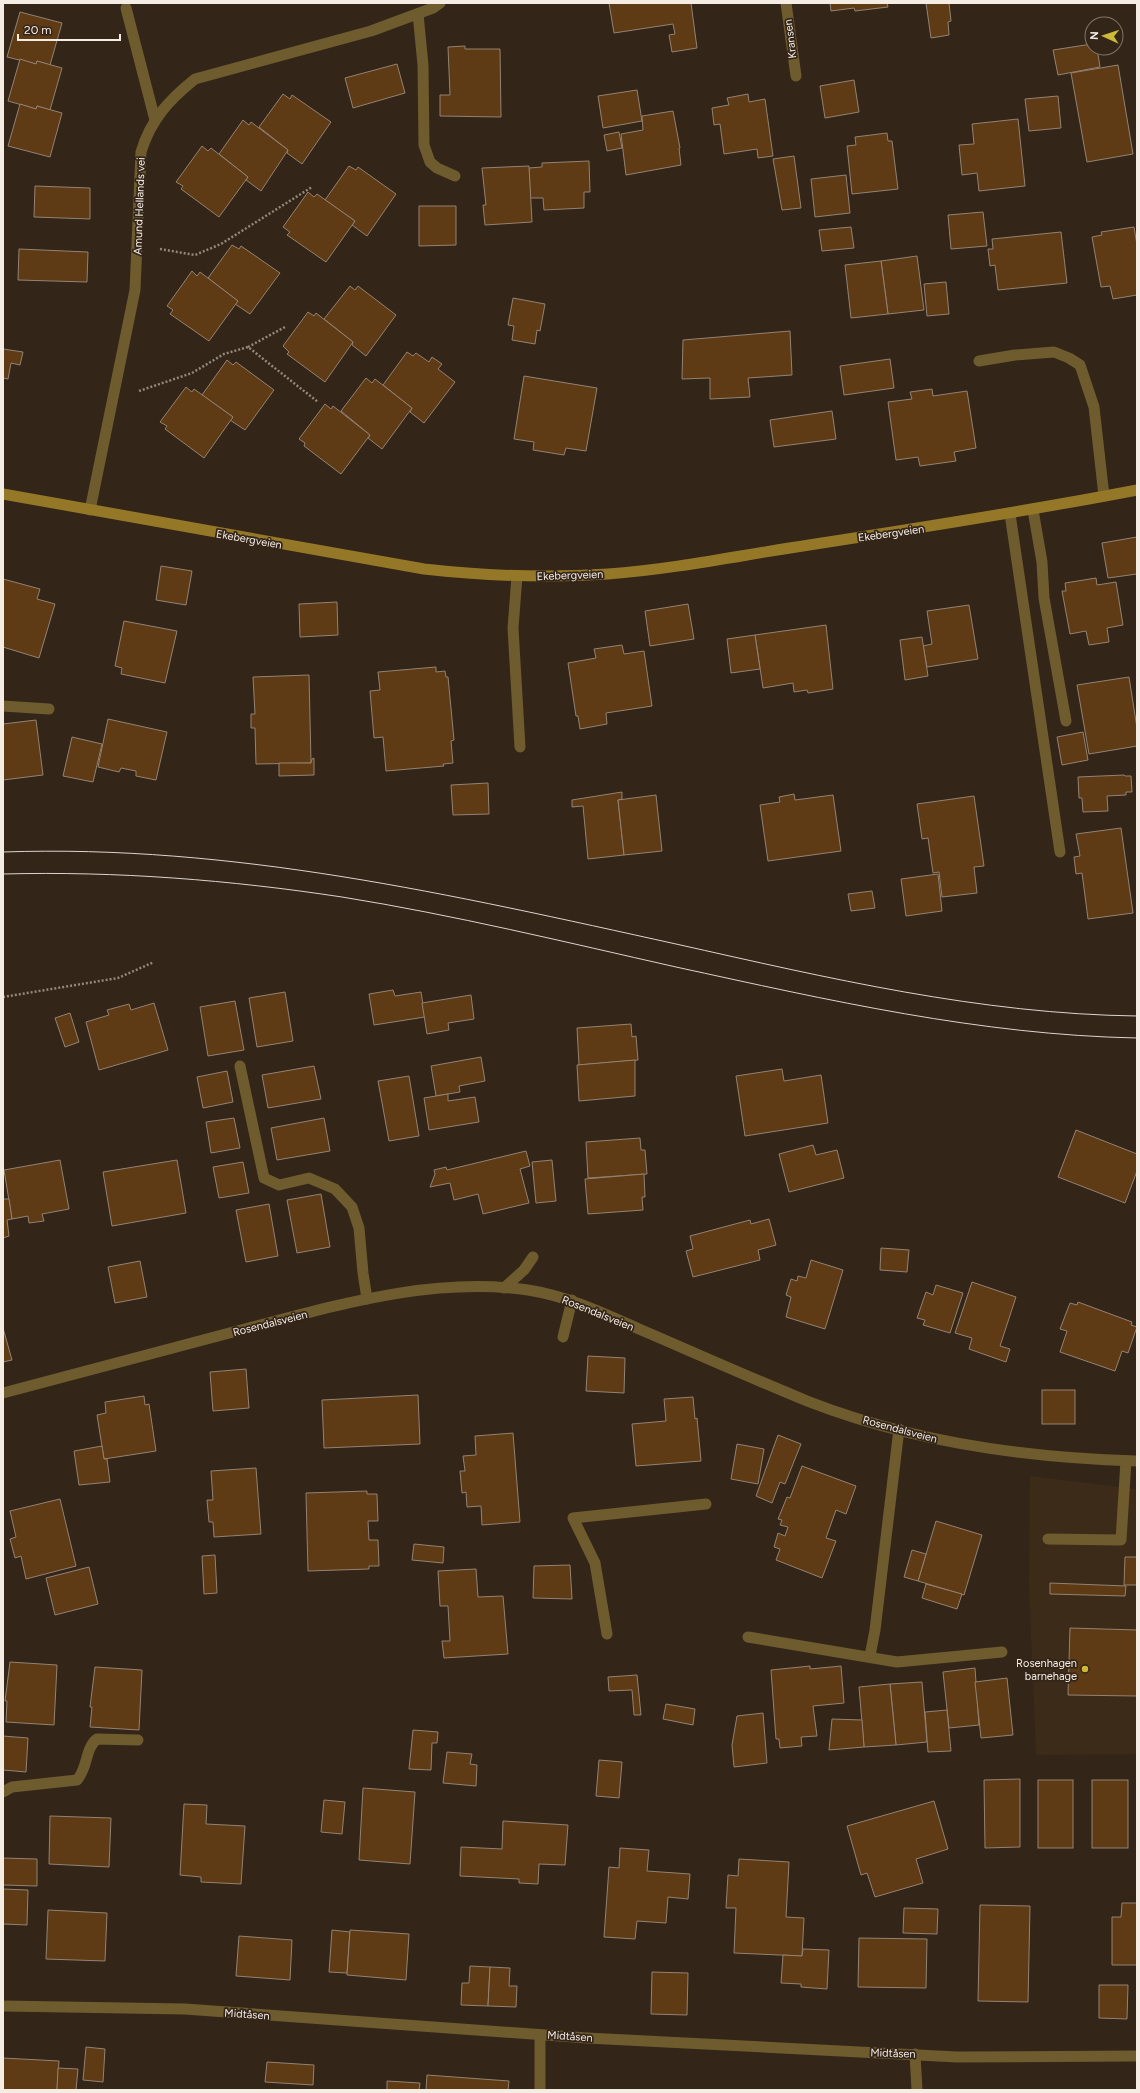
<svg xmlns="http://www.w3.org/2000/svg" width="1140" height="2093" font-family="Figtree,sans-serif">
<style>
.built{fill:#3d2b19}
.building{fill:#5f3b15;stroke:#938273}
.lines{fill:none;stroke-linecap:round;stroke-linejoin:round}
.path{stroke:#94887d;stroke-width:2.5;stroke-dasharray:2 2;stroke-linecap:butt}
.service{stroke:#6e5b2e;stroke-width:11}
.minor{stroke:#6e5b2e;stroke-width:11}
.secondary{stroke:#957728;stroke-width:11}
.tram{stroke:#ded4cc;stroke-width:1}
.poi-dot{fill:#cdb938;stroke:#332518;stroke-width:1.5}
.labels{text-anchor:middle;stroke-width:3.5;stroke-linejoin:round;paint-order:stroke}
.street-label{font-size:11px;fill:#f5ece4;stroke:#332518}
.poi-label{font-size:11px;fill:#f5ece4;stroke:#332518;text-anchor:end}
</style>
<rect width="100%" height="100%" fill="#332518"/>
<polygon class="built" points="1030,1476 1137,1489 1137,1754 1036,1755 1029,1584"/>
<g class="building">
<polygon points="609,3 691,3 697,48 672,52 669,35 675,34 673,24 614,33"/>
<polygon points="830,3 887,3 888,7 855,11 854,8 831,11"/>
<polygon points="926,3 949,3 951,21 948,22 949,35 931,38"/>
<polygon points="20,12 62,23 50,65 37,61 36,64 7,57"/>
<polygon points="1092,44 1092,48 1097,48 1100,67 1058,75 1053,50"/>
<polygon points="465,46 465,49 500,49 501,117 440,116 440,95 450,95 448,47"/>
<polygon points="20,59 36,64 37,61 62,68 50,110 37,106 36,109 8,101"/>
<polygon points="397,64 405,93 353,108 345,78"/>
<polygon points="1118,65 1133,154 1087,162 1071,73"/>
<polygon points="854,80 859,112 825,118 820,86"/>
<polygon points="637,90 642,121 603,128 598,96"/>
<polygon points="283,94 290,99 292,95 331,122 302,164 287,153 288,150 259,127"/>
<polygon points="748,94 749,102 765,99 773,156 758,158 757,149 724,154 720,124 714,125 712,108 729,105 727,98"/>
<polygon points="1058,96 1061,128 1029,131 1025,99"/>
<polygon points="20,104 36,109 37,106 62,113 50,157 8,146"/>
<polygon points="673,111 680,148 679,148 681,165 626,175 621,134 643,130 642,116"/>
<polygon points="1018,119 1025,186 979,191 977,173 962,175 959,145 974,144 972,124"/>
<polygon points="243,120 249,125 251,122 288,150 261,191 246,180 248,177 219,154"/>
<polygon points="619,132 622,148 607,151 604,135"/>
<polygon points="887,133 888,141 892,141 898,189 852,194 847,146 856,145 855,137"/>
<polygon points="202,146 208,151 211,148 248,177 219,217 181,189 183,186 176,182"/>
<polygon points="794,156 801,208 782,210 773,159"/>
<polygon points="589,161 590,192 584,192 584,208 544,210 543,198 530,198 529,168 542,167 542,163"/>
<polygon points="349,166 356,170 358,167 396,194 367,236 352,225 355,221 325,200"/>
<polygon points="529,166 532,222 485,225 483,205 486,205 482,168"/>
<polygon points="846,175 850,213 815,217 811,179"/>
<polygon points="35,186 90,188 90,219 34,217"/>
<polygon points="308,192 314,197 317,194 355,221 326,262 287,235 290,232 283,227"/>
<polygon points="419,206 456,206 456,245 419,246"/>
<polygon points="983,212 987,246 951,249 948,215"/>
<polygon points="851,227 854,248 822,251 819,230"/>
<polygon points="1134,227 1137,245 1137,295 1113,299 1110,286 1101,287 1092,237 1102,235 1101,232"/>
<polygon points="1061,232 1067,283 998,290 995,265 990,266 988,249 993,249 992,239"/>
<polygon points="232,245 239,249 241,246 280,273 250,314 235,304 238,301 208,278"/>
<polygon points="19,249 88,252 87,282 18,280"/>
<polygon points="917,256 924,310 888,314 881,261"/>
<polygon points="881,261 888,314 851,318 845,265"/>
<polygon points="192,271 197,276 200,272 238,301 209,341 170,314 173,310 167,306"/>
<polygon points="946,282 949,314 927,316 924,284"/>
<polygon points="350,286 355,290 358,286 396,315 366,356 352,345 353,342 324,319"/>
<polygon points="513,298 545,304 540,331 537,330 535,344 512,340 514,326 508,325"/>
<polygon points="308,312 314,316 316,313 353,342 325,382 287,354 289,352 283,346"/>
<polygon points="790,331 792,375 748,378 750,397 710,399 710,378 682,379 683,340"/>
<polygon points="3,349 23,352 20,365 11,363 8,379 3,378"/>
<polygon points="407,352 413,356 416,353 429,362 432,357 442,364 438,369 455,382 424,423 410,412 412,408 383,385"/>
<polygon points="890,359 894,388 844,395 840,366"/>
<polygon points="227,360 233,365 236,362 274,390 245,430 230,420 233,417 202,395"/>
<polygon points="524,376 597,388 586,451 566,448 564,455 533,450 534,442 514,439"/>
<polygon points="366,378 372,383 375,379 412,408 382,449 368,438 370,435 341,411"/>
<polygon points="186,387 192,392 194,389 233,417 204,458 165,429 167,426 160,422"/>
<polygon points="932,389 933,396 967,391 976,448 954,452 956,461 920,466 918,457 896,460 888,402 912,399 910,392"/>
<polygon points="325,404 331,409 333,406 370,435 341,474 304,446 305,443 299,439"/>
<polygon points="832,411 836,439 774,447 770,420"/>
<polygon points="1137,537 1137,574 1108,578 1102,543"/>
<polygon points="161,566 192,571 186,605 156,600"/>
<polygon points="1096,578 1097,585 1116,582 1123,625 1107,628 1109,642 1089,645 1086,631 1070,634 1062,591 1066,591 1065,583"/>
<polygon points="3,579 40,589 37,599 55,604 39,658 3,647"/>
<polygon points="337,602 338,635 300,637 299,604"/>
<polygon points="688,604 694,639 650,646 645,611"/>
<polygon points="969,605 978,659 927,667 923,646 932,644 927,611"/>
<polygon points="124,621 177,631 165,683 121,674 122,668 115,666"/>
<polygon points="826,625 833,689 808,693 807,690 794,692 793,683 763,688 755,635"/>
<polygon points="755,635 760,669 731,673 727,639"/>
<polygon points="922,637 928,676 905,680 900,640"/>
<polygon points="622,645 624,654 644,651 652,706 606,713 607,724 580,729 578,716 576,716 568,663 596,658 594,649"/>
<polygon points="436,667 436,672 445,671 446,677 448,677 454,740 451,741 453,763 443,764 444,766 386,771 383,737 374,738 370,691 380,690 378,672"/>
<polygon points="309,675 311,763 256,764 255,728 251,728 251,714 255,714 253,677"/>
<polygon points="1129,677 1137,728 1137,746 1089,754 1077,685"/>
<polygon points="108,719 167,732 156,780 136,776 136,771 121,768 119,772 98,767"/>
<polygon points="36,720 43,775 3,780 3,724"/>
<polygon points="1083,732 1088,760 1062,765 1057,737"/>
<polygon points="72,737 102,744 93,782 63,776"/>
<polygon points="314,758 314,775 279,776 279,763 311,763 312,759"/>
<polygon points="1124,775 1125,776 1131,776 1132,792 1126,792 1126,795 1107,796 1108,811 1083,812 1082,798 1079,798 1078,777"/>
<polygon points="488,783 489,814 453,815 451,785"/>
<polygon points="622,792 622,799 618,800 624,855 588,859 583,806 572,807 572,800"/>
<polygon points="794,794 795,800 833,795 841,851 768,861 760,805 780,802 779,797"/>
<polygon points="656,795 662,851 624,855 618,800"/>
<polygon points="974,796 984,866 974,867 977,893 942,897 939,872 933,873 928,838 922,839 917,804"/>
<polygon points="1121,828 1133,913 1088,919 1082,873 1076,874 1074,857 1080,856 1076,834"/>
<polygon points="938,874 942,911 906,916 901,879"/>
<polygon points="872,891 875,908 851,911 848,894"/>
<polygon points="393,990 395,996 421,992 425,1017 374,1025 369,994"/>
<polygon points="285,992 293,1041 257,1047 249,998"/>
<polygon points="471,995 474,1019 448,1023 449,1030 427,1034 422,1003"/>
<polygon points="235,1001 244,1050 208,1056 200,1007"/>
<polygon points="154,1003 168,1050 99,1070 86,1022 109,1015 107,1010 129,1004 131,1010"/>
<polygon points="70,1013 79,1042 65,1047 55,1018"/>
<polygon points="631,1024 632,1037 636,1036 638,1060 579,1065 577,1028"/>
<polygon points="481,1057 485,1081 459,1086 460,1092 436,1096 431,1066"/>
<polygon points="635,1060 635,1096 579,1101 577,1065"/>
<polygon points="314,1066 321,1099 268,1108 262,1075"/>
<polygon points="782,1069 784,1081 821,1075 828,1123 745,1136 736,1076"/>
<polygon points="227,1071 233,1102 203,1108 197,1077"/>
<polygon points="409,1076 419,1136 389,1141 378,1081"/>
<polygon points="448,1094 448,1101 475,1097 479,1122 429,1130 424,1098"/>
<polygon points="234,1118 240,1148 211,1153 206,1122"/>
<polygon points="324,1118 330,1151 277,1160 271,1128"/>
<polygon points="1076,1130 1137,1154 1137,1171 1125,1203 1058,1177"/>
<polygon points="640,1138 641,1150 645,1150 647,1174 588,1178 586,1142"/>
<polygon points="813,1145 816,1155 837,1150 844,1178 789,1192 779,1154"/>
<polygon points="526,1151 530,1166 520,1169 529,1203 483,1214 478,1194 454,1200 450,1183 430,1187 435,1174 434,1170 446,1167 447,1170"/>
<polygon points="60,1160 69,1209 42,1214 44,1221 29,1223 28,1216 12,1219 4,1170"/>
<polygon points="177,1160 186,1213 112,1226 103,1172"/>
<polygon points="552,1160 556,1201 536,1203 532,1162"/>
<polygon points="243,1162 249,1193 219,1198 213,1167"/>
<polygon points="644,1174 645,1197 642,1197 643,1210 588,1214 585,1179"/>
<polygon points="321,1194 330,1247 297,1253 287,1200"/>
<polygon points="3,1199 9,1199 12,1219 7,1220 9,1236 3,1238"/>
<polygon points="269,1204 278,1256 246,1262 236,1210"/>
<polygon points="769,1219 776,1245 758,1250 760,1260 693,1277 686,1251 693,1249 690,1236 750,1220 751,1224"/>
<polygon points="881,1248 909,1250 907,1272 880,1270"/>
<polygon points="811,1260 843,1270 825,1329 786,1317 791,1297 786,1295 791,1279 797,1281 798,1276 806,1278"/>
<polygon points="140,1261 147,1297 115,1303 108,1267"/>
<polygon points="972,1282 1016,1297 1000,1346 1010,1349 1006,1362 969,1349 972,1338 955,1333"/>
<polygon points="936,1285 963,1293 950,1333 923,1325 925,1320 917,1318 926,1292 933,1295"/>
<polygon points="1078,1302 1132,1322 1131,1325 1137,1327 1128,1353 1122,1351 1115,1371 1060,1352 1067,1331 1060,1329 1070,1303 1077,1305"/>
<polygon points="3,1328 12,1360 3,1362"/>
<polygon points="588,1356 625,1358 624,1393 586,1391"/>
<polygon points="246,1369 249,1408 213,1411 210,1372"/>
<rect x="1042" y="1390" width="33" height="34"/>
<polygon points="418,1395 420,1444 324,1448 322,1400"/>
<polygon points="144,1396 145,1405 149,1404 156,1451 104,1459 97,1415 106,1413 105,1402"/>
<polygon points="693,1397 695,1419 697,1418 701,1461 636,1466 632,1424 666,1421 664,1399"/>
<polygon points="513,1433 520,1522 482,1525 481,1506 467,1507 466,1492 462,1493 460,1471 465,1471 463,1456 476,1455 475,1436"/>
<polygon points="778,1435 801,1444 785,1484 780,1482 772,1503 756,1496"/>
<polygon points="737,1444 764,1449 758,1484 731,1479"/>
<polygon points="102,1446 104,1459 107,1459 110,1482 79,1485 74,1451"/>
<polygon points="802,1466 856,1486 846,1514 836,1510 826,1538 836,1541 822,1578 776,1560 780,1549 774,1547 778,1533 785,1536 788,1527 780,1525 782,1520 778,1519 787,1497 790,1498"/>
<polygon points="256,1468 261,1534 214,1537 213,1522 209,1522 207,1500 213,1500 211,1471"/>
<polygon points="367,1491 367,1494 377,1494 378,1521 368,1521 369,1540 378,1540 379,1566 369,1566 369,1569 308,1571 306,1493"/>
<polygon points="60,1499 76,1566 26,1579 21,1556 15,1558 10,1539 16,1537 10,1511"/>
<polygon points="936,1521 982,1535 964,1595 918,1581"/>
<polygon points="414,1544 444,1547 443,1563 412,1560"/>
<polygon points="912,1550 926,1554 918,1581 904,1577"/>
<polygon points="215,1555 217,1593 204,1594 202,1556"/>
<polygon points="1125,1557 1137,1557 1137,1585 1124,1585"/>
<polygon points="570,1565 572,1599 533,1598 534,1566"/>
<polygon points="89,1567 98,1604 55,1615 46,1578"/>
<polygon points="476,1569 478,1597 503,1596 508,1654 444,1658 442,1641 450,1641 448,1606 440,1606 438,1571"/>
<polygon points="1050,1583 1126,1586 1125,1596 1050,1594"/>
<polygon points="926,1584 962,1594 957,1609 922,1598"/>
<polygon points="1070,1628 1137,1630 1137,1696 1068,1695"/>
<polygon points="10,1662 57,1665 54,1725 6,1722 7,1701 5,1701"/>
<polygon points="810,1666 810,1669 841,1666 844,1703 813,1706 817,1736 801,1737 802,1746 780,1748 779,1739 776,1739 771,1670"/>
<polygon points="95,1667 142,1670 139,1730 90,1727 92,1707 90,1707"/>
<polygon points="975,1668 979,1725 949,1728 943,1672"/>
<polygon points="637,1675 641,1715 634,1715 632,1690 609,1691 608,1677"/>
<polygon points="1007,1678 1013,1735 981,1738 975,1682"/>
<polygon points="922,1682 927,1742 896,1745 890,1684"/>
<polygon points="890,1684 896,1745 864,1747 859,1687"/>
<polygon points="666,1704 695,1709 693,1725 663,1719"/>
<polygon points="947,1710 951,1751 928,1752 925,1712"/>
<polygon points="763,1713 767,1763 734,1767 732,1745 737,1716"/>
<polygon points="832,1719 862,1720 864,1747 829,1750"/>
<polygon points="413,1730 438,1732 437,1743 432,1743 431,1770 409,1769"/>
<polygon points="3,1736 28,1738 26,1772 3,1770"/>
<polygon points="447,1752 472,1754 470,1764 477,1765 476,1786 443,1783"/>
<polygon points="599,1760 622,1762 619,1798 596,1796"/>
<polygon points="1020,1779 1020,1847 985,1848 984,1780"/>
<rect x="1038" y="1780" width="35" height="68"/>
<rect x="1092" y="1780" width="36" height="68"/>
<polygon points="363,1788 415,1792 410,1864 359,1860"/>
<polygon points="324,1800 345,1802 342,1834 321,1832"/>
<polygon points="934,1801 948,1849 916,1859 923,1883 875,1897 867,1873 861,1875 847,1826"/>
<polygon points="184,1804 207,1805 206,1824 245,1826 241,1884 201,1882 201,1877 180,1875"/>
<polygon points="50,1816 111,1818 109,1867 49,1864"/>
<polygon points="503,1821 568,1825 565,1865 539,1864 538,1884 519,1883 519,1879 460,1876 461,1847 502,1849"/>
<polygon points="620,1848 649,1850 647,1871 690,1874 688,1899 668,1897 666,1923 637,1921 635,1939 604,1937 609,1867 619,1868"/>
<polygon points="3,1858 37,1859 37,1886 3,1885"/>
<polygon points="739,1859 789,1862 786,1917 804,1918 802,1956 734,1953 736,1908 726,1908 728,1875 738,1876"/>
<polygon points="3,1889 28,1890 27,1925 3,1924"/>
<polygon points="1122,1903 1137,1903 1137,1965 1112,1965 1112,1917 1121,1917"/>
<polygon points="980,1905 1030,1906 1028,2002 978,2001"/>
<polygon points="904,1908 938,1909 937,1934 903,1933"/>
<polygon points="48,1910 107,1913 105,1961 46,1959"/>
<polygon points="332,1930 350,1932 347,1973 329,1972"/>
<polygon points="350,1930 409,1934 406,1980 347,1975"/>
<polygon points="239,1936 292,1940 290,1980 236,1976"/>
<polygon points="859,1938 927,1939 926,1988 858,1987"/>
<polygon points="803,1949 829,1950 827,1989 801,1987 801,1984 781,1983 783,1955 802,1956"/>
<polygon points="470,1966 490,1967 488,2006 461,2005 462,1983 469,1983"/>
<polygon points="490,1967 510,1968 509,1986 517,1986 516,2007 488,2006"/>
<polygon points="652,1972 688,1973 687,2015 651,2014"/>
<polygon points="1099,1985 1128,1985 1127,2019 1099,2018"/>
<polygon points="86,2047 105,2049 103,2082 83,2080"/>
<polygon points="3,2058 59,2061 57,2090 3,2090"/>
<polygon points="267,2062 314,2065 313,2085 265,2082"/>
<polygon points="58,2068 78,2069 76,2090 57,2090"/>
<polygon points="427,2075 509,2081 508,2090 426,2090"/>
<polygon points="387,2081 420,2083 419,2090 387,2090"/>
</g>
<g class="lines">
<g class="path">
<polyline points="160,249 195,255 221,244 312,187"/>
<polyline points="248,347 285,327"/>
<polyline points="139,391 192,373 224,354 248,347 318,402"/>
<polyline points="3,997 118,978 154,962"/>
</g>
<g class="service">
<polyline points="786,3 796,76"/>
<polyline points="126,8 155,120"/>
<polyline points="418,14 423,65 424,145 430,162 437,168 455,176"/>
<polyline points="979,361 1015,355 1054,352 1069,358 1080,365 1094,407 1104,496"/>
<polyline points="1033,510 1042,562 1044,598 1066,721"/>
<polyline points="1010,514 1060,852"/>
<polyline points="517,576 513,628 520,747"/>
<polyline points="3,706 49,709"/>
<polyline points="240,1066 264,1178 279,1185 309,1178 335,1189 352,1207 359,1228 363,1273 367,1299"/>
<polyline points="504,1288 524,1270 533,1257"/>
<polyline points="563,1337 572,1300"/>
<polyline points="1048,1539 1121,1540 1126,1461"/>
<polyline points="607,1634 595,1563 573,1518 706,1504"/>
<polyline points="748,1637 897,1662 1002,1652"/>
<polyline points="870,1656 875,1630 899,1429"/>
<path d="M3,1792L12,1787L77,1780C88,1768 85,1748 97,1739L138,1740"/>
<polyline points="540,2090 540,2035"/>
</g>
<g class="minor">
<path d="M90,510L135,290L141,152C151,119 169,100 195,79L371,31L433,8L440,3"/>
<path d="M3,1393C81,1372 159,1352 237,1331C332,1307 429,1276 528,1290C567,1296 603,1313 639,1329C695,1353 751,1378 807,1401C912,1442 1025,1458 1137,1461"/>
<polyline points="3,2006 185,2009 587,2038 957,2057 1137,2056"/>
<polyline points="915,2054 917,2090"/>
</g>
<path class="secondary" d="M3,494L424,569C486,576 546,578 608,574C675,569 742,555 809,545C919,528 1028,511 1137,490"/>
<g class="tram">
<path d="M3,852C233,844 453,895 676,944C828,978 980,1014 1137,1016"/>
<path d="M3,874C117,871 230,880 342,897C454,915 565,942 676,967C828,1000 980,1035 1137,1038"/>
</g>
</g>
<circle class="poi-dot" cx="1085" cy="1669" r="4"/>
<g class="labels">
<g class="street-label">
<text transform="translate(790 39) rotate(-97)" y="4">Kransen</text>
<text transform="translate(139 206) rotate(-88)" y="4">Amund Hellands vei</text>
<text transform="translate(891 533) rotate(-8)" y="4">Ekebergveien</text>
<text transform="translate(249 539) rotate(10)" y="4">Ekebergveien</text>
<text transform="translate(570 575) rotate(-2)" y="4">Ekebergveien</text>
<text transform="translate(598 1313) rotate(22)" y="4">Rosendalsveien</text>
<text transform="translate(270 1323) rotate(-14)" y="4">Rosendalsveien</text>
<text transform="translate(900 1429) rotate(15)" y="4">Rosendalsveien</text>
<text transform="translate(247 2014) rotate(4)" y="4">Midtåsen</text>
<text transform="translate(570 2036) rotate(4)" y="4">Midtåsen</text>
<text transform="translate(893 2053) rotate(2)" y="4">Midtåsen</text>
</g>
<g class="poi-label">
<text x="1077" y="1667">Rosenhagen<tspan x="1077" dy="13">barnehage</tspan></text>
</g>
</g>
<rect width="1140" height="2093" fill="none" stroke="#f5ece4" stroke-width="8"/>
<g transform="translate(1104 36) rotate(273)"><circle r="19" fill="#332518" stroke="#81756a"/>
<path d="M0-3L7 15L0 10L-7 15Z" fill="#cdb938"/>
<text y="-6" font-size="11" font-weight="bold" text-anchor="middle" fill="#f5ece4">N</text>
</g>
<path d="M18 34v6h102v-6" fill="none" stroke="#f5ece4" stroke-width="2"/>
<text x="24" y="34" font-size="12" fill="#f5ece4" stroke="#332518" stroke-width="3" paint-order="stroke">20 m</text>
</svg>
